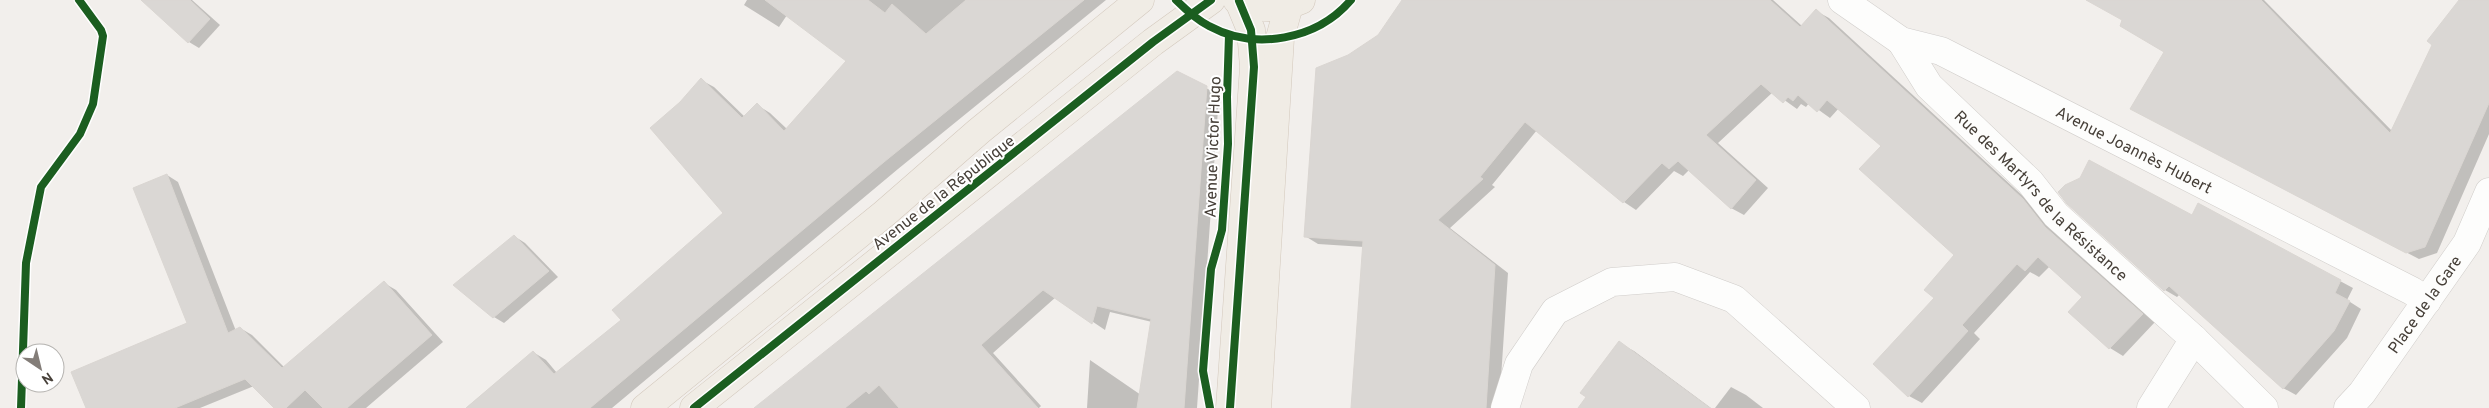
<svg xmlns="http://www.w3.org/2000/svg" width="2489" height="408" font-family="Overpass,sans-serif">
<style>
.shadow{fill:#0003}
.building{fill:#dad7d4;stroke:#dad6d2}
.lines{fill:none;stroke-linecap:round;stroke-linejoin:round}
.street-casing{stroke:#d0cdca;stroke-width:29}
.primary-casing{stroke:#d3c8bc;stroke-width:29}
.street{stroke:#fdfdfc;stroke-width:28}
.primary{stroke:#f0ece5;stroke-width:28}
.cycleway-casing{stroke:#fff;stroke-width:11}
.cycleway{stroke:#1b5e20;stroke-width:8}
.labels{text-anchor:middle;stroke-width:4;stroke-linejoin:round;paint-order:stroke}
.street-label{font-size:16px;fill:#474039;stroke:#fff}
</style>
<rect width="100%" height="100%" fill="#f2efec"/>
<g class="shadow">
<polygon points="143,0 192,0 220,25 199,48 189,42"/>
<polygon points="747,0 1106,0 898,169 612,408 466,408 533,352 546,360 557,373 622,320 725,213 681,103 701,80 714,87 745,117 757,105 770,113 787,129 848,61 787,15 779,27 744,5"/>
<polygon points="1403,0 1773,0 1802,26 1816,11 1829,18 2036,208 2155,322 2123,356 2110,348 2069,312 2084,296 2050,266 2039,277 2030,272 1974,333 1980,339 1922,403 1909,396 1935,298 1955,255 1882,146 1839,108 1830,118 1809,103 1806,107 1801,104 1797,109 1773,92 1718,143 1768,188 1744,215 1731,208 1690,169 1683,176 1674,171 1636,210 1624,202 1537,130 1492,185 1495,187 1450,228 1508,273 1499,408 1353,408 1364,247 1318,244 1305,236 1360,50 1379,36"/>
<polygon points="2109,0 2264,0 2392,131 2460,0 2484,0 2489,4 2489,134 2437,253 2419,259 2143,115 2166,52 2124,20"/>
<polygon points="1206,88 1219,95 1197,408 1087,408 1090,360 1141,395 1152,322 1110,312 1105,330 1056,297 993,353 1041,406 1039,408 757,408"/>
<polygon points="167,175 178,182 236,331 240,328 252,335 285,368 384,283 396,290 443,342 366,408 276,408 254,386 200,408 87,408 189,323"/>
<polygon points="2199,205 2353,288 2347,300 2361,309 2347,338 2296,395 2283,388 2180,294 2177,297 2165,290"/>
<polygon points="514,236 525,243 558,277 504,323 494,317"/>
<polygon points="1619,343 1634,351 1711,408 1580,408"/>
<polygon points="1731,387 1746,395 1763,408 1715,408"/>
</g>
<g class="building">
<polygon points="141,0 190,0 210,19 188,43"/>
<polygon points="765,0 868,0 885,13 892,4 926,34 966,0 1084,0 884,162 590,408 466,408 533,351 554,374 621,320 612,310 723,213 650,128 680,102 701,78 742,118 757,103 784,131 846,61"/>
<polygon points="1402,0 1770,0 1800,27 1816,9 2023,199 2045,227 2143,314 2109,349 2068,312 2082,297 2038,257 2025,271 2017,264 1962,325 1968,331 1908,397 1873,364 1934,298 1924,290 1954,255 1859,169 1881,146 1827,100 1817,112 1798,95 1793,101 1788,97 1783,103 1761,84 1706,135 1756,180 1731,209 1678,161 1669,169 1662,163 1623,203 1525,122 1480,177 1483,179 1438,220 1495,265 1486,408 1351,408 1363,241 1304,237 1316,68 1348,55 1378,35"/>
<polygon points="2086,0 2261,0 2390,133 2432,45 2427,41 2459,0 2489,0 2489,103 2425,247 2406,253 2130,109 2164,52 2120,26 2122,20"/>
<polygon points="1177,71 1207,86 1184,408 1137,408 1151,319 1097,306 1092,324 1043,290 981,345 1038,408 899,408 879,385 869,394 866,391 845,408 754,408"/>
<polygon points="2089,160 2192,215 2198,203 2341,280 2335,293 2350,301 2334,331 2283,389 2169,286 2164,291 2067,204 2058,192 2065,185 2080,178"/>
<polygon points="167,174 228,333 240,327 282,368 384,281 432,335 347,408 323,408 305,390 286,408 274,408 245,379 175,408 86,408 71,372 187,323 133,188"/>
<polygon points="514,235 549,271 493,318 453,285"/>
<polygon points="1619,341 1710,408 1578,408 1586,397 1580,393"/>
</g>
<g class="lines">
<defs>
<g id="street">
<path id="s1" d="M1842,0L1901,41L1941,51L2412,291L2427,301"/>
<path id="s2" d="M1901,41L1929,86L2030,182L2056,215L2194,339L2264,408"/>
<polyline points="1505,408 1519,364 1555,311 1612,282 1675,277 1734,299 1856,408"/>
<polyline points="2151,408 2194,339"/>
<path id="s3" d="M2348,408L2362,393L2467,243L2489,192"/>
</g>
<g id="primary">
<path d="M1237,0C1258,10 1281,9 1301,0"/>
<polyline points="645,408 885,213 979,131 1140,0"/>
<polyline points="694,408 1153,42 1211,0"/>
<polyline points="1230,408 1254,67 1251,30 1239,1"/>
<polyline points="1257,408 1280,38 1289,5"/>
</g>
</defs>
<use href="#street" class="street-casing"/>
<use href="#primary" class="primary-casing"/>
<use href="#street" class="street"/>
<use href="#primary" class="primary"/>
<defs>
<g id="cycleway">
<path d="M1176,0C1186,10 1197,20 1209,26C1255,51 1317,40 1351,0"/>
<polyline points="21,408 26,263 41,187 80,134 93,104 103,36 101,30 79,0"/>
<polyline points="694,408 1153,42 1211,0"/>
<polyline points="1210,408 1203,371 1211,269 1222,230 1228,144 1227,97 1229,35"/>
<polyline points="1230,408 1254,67 1251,30 1239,1"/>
</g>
</defs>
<use href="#cycleway" class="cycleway-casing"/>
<use href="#cycleway" class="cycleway"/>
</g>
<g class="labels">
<g class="street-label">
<text transform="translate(1212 147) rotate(-88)" y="6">Avenue Victor Hugo</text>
<text dy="6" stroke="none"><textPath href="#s1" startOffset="330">Avenue Joannès Hubert</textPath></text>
<text transform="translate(943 192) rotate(-38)" y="6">Avenue de la République</text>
<text dy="6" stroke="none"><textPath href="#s2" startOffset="210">Rue des Martyrs de la Résistance</textPath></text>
<text dy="6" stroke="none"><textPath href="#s3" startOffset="129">Place de la Gare</textPath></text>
</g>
</g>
<g transform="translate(40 368) rotate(145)"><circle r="24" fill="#ffffff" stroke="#b5b3b0"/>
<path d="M0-4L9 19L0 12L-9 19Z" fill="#837d78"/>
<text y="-8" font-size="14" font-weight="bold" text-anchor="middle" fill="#474039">N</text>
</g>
</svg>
